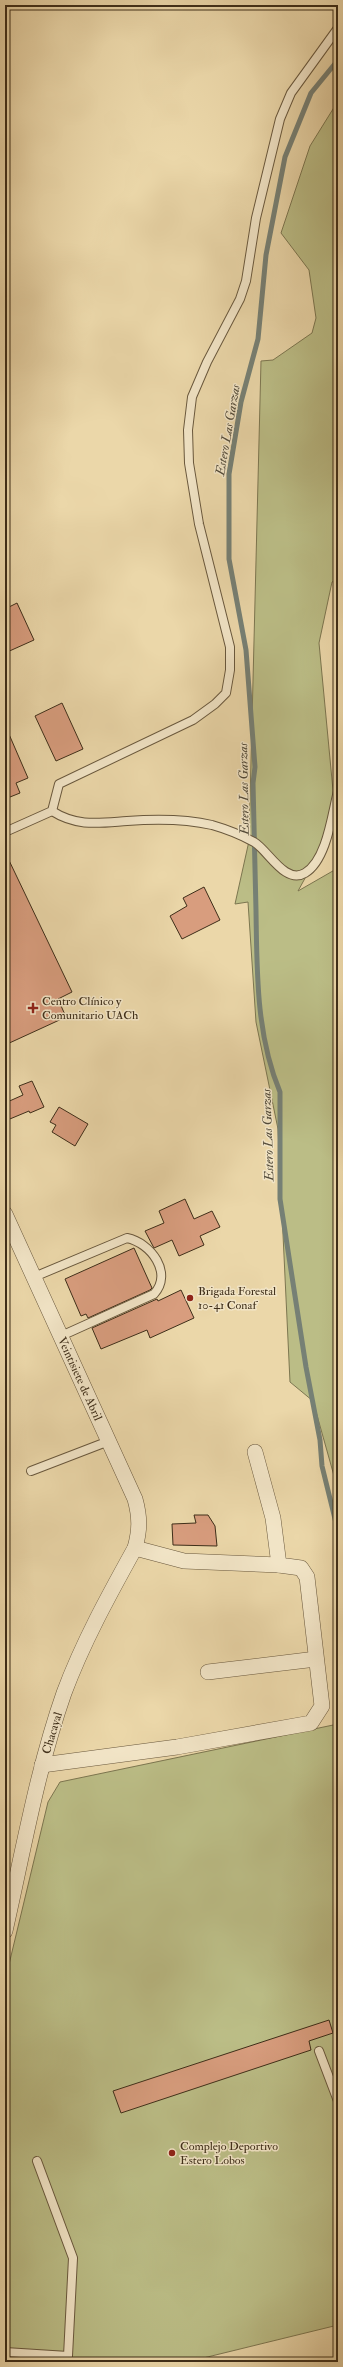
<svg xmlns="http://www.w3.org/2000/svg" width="343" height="2367" font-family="'IM FELL Double Pica',serif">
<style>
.green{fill:#bbbd86;stroke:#7c7650}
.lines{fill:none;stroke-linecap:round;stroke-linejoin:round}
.stream{stroke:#768075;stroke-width:5}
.building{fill:#d89d7e;stroke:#3e2e19}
.lane-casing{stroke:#69583d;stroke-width:10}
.street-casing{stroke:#69583d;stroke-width:16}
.lane{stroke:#f2e5c7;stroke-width:8}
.street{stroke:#f2e5c7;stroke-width:15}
.poi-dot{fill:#8f2418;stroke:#f2e5c7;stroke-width:1.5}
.labels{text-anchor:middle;stroke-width:3;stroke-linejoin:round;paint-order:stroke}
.poi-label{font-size:12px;fill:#3e2e19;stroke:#f2e5c7;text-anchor:start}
.street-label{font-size:12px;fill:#3e2e19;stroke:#f2e5c7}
.water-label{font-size:13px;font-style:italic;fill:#514938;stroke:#f2e5c7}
</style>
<rect width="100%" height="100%" fill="#ebd7a9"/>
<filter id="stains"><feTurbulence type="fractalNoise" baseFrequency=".005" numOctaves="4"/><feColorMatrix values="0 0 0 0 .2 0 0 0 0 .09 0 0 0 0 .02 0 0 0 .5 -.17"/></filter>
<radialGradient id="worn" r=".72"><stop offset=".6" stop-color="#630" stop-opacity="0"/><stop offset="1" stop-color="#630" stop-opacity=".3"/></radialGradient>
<g class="green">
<polygon points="338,101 338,579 332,582 319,643 336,822 298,891 338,868 338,1490 313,1401 290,1382 278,1129 256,1022 248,902 235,904 249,841 261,361 273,360 312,333 316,318 309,270 281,233 310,146"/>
<polygon points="338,1724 338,2325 187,2362 5,2362 5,1981 48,1802 60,1782"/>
</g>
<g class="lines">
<g class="stream">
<path d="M338,60L311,93L285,157L266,255L258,339L241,402L229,474V559L246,650L255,767L253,783C254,826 255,869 256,911C257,971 256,1035 280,1092V1199L306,1367L320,1440L322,1466L338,1531"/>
<polyline points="338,1764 338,1791"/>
</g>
</g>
<g class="building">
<polygon points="17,603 34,640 5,653 5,609"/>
<polygon points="62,703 83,749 56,761 35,716"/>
<polygon points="5,725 28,778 16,783 20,793 5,799"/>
<polygon points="5,852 72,992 58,999 66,1017 5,1045"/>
<polygon points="204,887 220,920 182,939 170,916 187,906 183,898"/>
<polygon points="32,1081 44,1107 30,1113 29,1111 5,1121 5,1103 23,1095 19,1086"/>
<polygon points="59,1107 88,1124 75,1146 52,1132 56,1125 50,1122"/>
<polygon points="185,1199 194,1219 212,1211 220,1227 200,1236 204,1245 179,1256 172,1240 154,1248 145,1231 164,1223 159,1211"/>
<polygon points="134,1248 152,1288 150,1290 88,1318 86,1314 81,1316 65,1279"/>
<polygon points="181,1290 194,1318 150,1338 147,1330 101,1349 92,1328 157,1299 158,1301"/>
<polygon points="194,1515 208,1515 215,1526 217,1546 173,1545 172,1524 196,1523"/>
<polygon points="329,2020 333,2033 309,2041 311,2050 121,2113 113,2091"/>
</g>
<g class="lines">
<defs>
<g id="lane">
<path d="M52,811C77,827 99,823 127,821C154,819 186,819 212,825C226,829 241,835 254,842C268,850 285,885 305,873C327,860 332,814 338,791"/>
<polyline points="5,832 52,811 59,784 193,720 215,704 226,693 230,670 230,647 199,524 189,463 188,430 192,397 207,362 240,299 246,281 256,218 280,119 291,93 338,28"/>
<path d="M34,1277L127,1238C151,1243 173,1273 154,1294L61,1336"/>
<polyline points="31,1471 109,1441"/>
<polyline points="319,2051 338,2101"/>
<polyline points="5,2352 68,2356 73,2258 37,2161"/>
</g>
<g id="street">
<path id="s1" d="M5,1214L135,1499C140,1517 140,1530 135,1548C109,1595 83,1642 64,1693C37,1770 23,1852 5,1931"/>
<polyline points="135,1548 184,1561 279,1565"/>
<polyline points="208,1672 316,1659"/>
<polyline points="42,1765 177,1747 311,1723 322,1706 307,1577 301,1568 279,1565 273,1518 255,1452"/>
</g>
</defs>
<use href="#lane" class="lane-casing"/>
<use href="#street" class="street-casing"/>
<use href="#lane" class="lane"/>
<use href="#street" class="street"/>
</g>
<g class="poi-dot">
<path d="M31 1002h4v4h4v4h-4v4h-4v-4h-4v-4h4z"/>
<circle cx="190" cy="1298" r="4"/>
<circle cx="172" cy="2153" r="4"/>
</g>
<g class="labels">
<g class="poi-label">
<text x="42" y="1005">Centro Clínico y<tspan x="42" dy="14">Comunitario UACh</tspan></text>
<text x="198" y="1295">Brigada Forestal<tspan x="198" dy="14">10-41 Conaf</tspan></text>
<text x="180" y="2150">Complejo Deportivo<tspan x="180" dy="14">Estero Lobos</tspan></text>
</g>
<g class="street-label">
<text dy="4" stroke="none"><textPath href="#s1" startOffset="181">Veintisiete de Abril</textPath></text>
<text transform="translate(52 1733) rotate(-73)" y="4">Chacayal</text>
</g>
<g class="water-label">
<text transform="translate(227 430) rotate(-80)" y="5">Estero Las Garzas</text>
<text transform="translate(243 789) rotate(-91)" y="5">Estero Las Garzas</text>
<text transform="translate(267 1135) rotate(-92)" y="5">Estero Las Garzas</text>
</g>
</g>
<rect width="343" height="2367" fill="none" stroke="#ebd7a9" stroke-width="20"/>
<rect x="6" y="6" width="331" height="2355" fill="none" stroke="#3e2e19" stroke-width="2"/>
<rect x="10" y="10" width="323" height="2347" fill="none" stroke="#3e2e19"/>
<rect width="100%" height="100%" filter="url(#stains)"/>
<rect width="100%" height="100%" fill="url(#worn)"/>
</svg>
